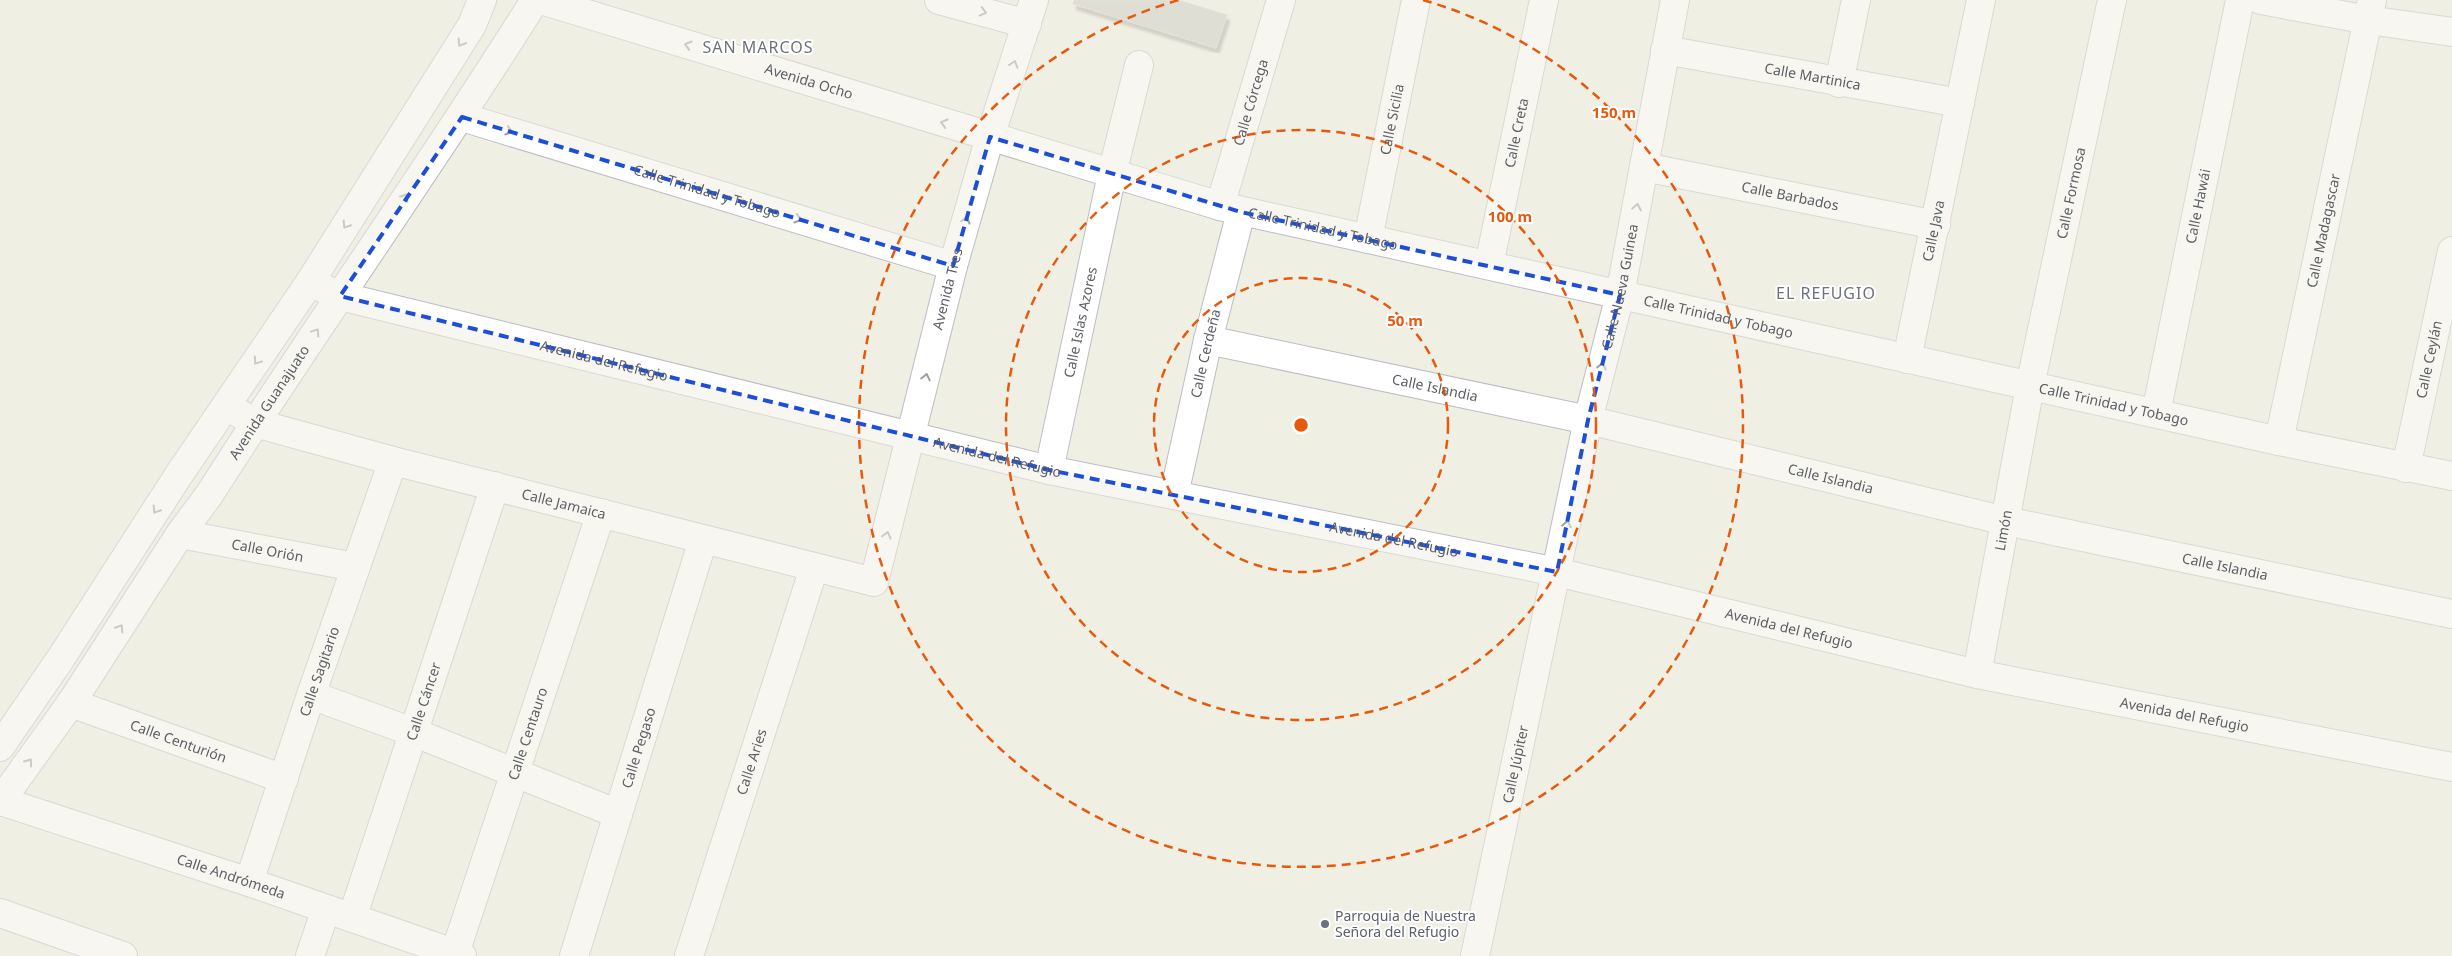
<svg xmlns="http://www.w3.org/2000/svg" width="2452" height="956" font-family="'Noto Sans',sans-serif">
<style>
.building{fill:#cbc9c1;stroke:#d6d2c2;filter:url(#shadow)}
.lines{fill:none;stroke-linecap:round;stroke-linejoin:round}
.minor-casing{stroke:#bcbdc4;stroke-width:30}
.minor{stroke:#fff;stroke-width:28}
.oneway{stroke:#9d9fa3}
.marked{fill:none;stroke:#1d4ed8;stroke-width:4;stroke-dasharray:10 6;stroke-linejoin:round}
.ring{fill:none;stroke:#e8590c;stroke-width:2.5;stroke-dasharray:9 6}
.worship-dot{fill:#6b7280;stroke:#fff;stroke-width:2}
.labels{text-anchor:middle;stroke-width:4;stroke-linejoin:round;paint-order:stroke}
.street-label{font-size:14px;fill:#5c5f66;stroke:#fff}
.worship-label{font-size:14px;fill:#5b616d;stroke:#fff;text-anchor:start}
.quarter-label{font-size:16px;letter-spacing:1px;fill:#6d7178;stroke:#fff}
.centre{fill:#e8590c;stroke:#fff;stroke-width:2.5}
.ring-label{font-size:15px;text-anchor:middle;font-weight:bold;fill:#e8590c;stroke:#fff;stroke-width:4;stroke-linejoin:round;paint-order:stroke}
</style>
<defs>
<filter id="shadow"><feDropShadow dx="3" dy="5.5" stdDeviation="1" flood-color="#0004"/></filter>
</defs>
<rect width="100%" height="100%" fill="#f0efe4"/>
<polygon class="building" points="1074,0 1178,0 1227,15 1216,48 1073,4"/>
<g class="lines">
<defs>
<g id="minor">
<path id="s1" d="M541,0L1220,206L2279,441L2452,476"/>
<polyline points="939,0 1027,24"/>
<polyline points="2261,0 2368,20 2452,32"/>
<path id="s2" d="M1665,50L1960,103"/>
<polyline points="1839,83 1856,0"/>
<path id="s3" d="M462,117L953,266"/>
<path id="s4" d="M1644,167L1936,225"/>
<path id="s5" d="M1220,206L1281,0"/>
<path id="s6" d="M1368,239L1416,0"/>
<path id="s7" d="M1489,265L1544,0"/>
<path id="s8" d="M310,282L340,296L1049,470L1557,572L1977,674L2452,767"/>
<path id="s9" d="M1208,340L1588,420L2006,521L2452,614"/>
<path id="s10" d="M1907,359L1981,0"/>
<path id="s11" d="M227,406L255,423L393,461L874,582L953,266L990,137L1034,0"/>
<path id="s12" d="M2156,413L2240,0"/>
<path id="s13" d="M2279,441L2372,0"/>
<path id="s14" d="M2406,468L2452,251"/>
<path id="s15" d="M1049,470L1112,174L1139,65"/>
<path id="s16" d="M1174,495L1208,340L1241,212"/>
<path id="s17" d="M180,534L355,567"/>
<path id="s18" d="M1977,674L2030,386L2112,0"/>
<polyline points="311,695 413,732 618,814"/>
<path id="s19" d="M71,703L284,779"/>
<polyline points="0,747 61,658 178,476 310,282 472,25 482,0"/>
<path id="s20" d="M1,801L249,882L462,956"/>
<path id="s21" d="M0,802L71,703L180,534L209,495C315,328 430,168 535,0"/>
<path id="s22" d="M249,882L311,695L393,461"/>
<polyline points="0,913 123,956"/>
<path id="s23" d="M352,918L495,486"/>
<path id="s24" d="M455,953L601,513"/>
<polyline points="310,956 326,909"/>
<path id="s25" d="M574,956L703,540"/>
<path id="s26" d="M689,956L814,568"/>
<path id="s27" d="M1475,956L1588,420L1620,295L1675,0"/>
</g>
</defs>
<use href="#minor" class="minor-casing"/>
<use href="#minor" class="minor"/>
</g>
<defs><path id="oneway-chevron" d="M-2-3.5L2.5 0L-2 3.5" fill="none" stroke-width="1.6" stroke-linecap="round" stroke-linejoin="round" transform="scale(1.25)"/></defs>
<g class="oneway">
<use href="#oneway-chevron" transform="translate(983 12) rotate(15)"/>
<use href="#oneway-chevron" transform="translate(461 43) rotate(122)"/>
<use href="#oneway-chevron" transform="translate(688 45) rotate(-163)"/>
<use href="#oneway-chevron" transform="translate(1014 64) rotate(-72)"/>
<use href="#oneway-chevron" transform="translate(944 123) rotate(-163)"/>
<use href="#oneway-chevron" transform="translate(509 131) rotate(17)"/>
<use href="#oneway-chevron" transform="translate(405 197) rotate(-55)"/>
<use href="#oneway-chevron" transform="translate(1637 207) rotate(-79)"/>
<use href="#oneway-chevron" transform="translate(798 219) rotate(17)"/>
<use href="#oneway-chevron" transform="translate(966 220) rotate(-74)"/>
<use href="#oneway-chevron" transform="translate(346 225) rotate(122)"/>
<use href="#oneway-chevron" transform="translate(316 332) rotate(-56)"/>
<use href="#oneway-chevron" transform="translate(257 361) rotate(124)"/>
<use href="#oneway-chevron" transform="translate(1602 366) rotate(-76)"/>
<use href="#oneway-chevron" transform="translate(926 377) rotate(-77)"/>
<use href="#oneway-chevron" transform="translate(156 510) rotate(123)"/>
<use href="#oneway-chevron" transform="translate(1567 524) rotate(-79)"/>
<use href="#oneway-chevron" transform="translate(887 535) rotate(-75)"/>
<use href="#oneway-chevron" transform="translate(120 628) rotate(-57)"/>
<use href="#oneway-chevron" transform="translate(29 762) rotate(-54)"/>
</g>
<path d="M0 0H2452V956H0ZM462,117L953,266L990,137L1241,212L1620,295L1588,420L1557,572L1049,470L340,296Z" fill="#f0efe4" fill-opacity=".55" fill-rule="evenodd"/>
<path class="marked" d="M462,117L953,266L990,137L1241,212L1620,295L1588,420L1557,572L1049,470L340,296Z"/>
<g class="ring">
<circle cx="1301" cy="425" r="147"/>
<circle cx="1301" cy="425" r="295"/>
<path d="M1423 0A442 442 0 1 1 1179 0"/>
</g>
<circle class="worship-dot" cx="1325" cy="924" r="5"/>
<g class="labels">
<g class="street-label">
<text dy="5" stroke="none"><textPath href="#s2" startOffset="150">Calle Martinica</textPath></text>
<text dy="5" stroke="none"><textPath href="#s1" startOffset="280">Avenida Ocho</textPath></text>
<text dy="5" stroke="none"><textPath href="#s5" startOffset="108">Calle Córcega</textPath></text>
<text dy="5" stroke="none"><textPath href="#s6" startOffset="122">Calle Sicilia</textPath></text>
<text dy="5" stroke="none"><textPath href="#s7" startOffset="135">Calle Creta</textPath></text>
<text dy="5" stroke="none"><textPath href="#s3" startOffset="256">Calle Trinidad y Tobago</textPath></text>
<text dy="5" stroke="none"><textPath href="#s18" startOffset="490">Calle Formosa</textPath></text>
<text dy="5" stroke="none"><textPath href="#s4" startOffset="149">Calle Barbados</textPath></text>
<text dy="5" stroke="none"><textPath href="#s12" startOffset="211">Calle Hawái</textPath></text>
<text dy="5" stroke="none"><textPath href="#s1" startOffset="815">Calle Trinidad y Tobago</textPath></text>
<text dy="5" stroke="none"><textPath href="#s13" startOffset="215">Calle Madagascar</textPath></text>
<text dy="5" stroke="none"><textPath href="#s10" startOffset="131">Calle Java</textPath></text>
<text dy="5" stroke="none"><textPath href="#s27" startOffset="685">Calle Nueva Guinea</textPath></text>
<text dy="5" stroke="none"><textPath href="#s11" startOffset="974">Avenida Tres</textPath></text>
<text dy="5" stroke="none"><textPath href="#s1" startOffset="1220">Calle Trinidad y Tobago</textPath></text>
<text dy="5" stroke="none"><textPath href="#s15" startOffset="151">Calle Islas Azores</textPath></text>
<text dy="5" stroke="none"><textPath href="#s16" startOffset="145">Calle Cerdeña</textPath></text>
<text dy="5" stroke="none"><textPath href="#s14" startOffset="111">Calle Ceylán</textPath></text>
<text dy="5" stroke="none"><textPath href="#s8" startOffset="305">Avenida del Refugio</textPath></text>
<text dy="5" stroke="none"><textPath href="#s9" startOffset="232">Calle Islandia</textPath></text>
<text dy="5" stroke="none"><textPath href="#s21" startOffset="482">Avenida Guanajuato</textPath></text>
<text dy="5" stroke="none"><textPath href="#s1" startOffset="1625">Calle Trinidad y Tobago</textPath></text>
<text dy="5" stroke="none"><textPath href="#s8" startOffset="710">Avenida del Refugio</textPath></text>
<text dy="5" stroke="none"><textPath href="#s9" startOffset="638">Calle Islandia</textPath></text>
<text dy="5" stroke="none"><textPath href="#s11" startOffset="352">Calle Jamaica</textPath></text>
<text dy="5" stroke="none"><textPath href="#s18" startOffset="146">Limón</textPath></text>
<text dy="5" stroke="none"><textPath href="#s8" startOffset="1115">Avenida del Refugio</textPath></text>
<text dy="5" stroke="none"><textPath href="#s17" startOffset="89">Calle Orión</textPath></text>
<text dy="5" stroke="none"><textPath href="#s9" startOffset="1042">Calle Islandia</textPath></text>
<text dy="5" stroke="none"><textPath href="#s8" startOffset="1520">Avenida del Refugio</textPath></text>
<text dy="5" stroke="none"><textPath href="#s22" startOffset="222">Calle Sagitario</textPath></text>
<text dy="5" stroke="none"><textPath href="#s23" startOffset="228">Calle Cáncer</textPath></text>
<text dy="5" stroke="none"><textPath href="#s8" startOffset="1925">Avenida del Refugio</textPath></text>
<text dy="5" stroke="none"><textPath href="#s24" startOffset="231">Calle Centauro</textPath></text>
<text dy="5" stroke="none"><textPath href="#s19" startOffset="114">Calle Centurión</textPath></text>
<text dy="5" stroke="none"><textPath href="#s25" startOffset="218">Calle Pegaso</textPath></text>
<text dy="5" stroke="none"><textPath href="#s26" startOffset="204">Calle Aries</textPath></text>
<text dy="5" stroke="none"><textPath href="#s27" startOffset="196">Calle Júpiter</textPath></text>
<text dy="5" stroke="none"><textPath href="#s20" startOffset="242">Calle Andrómeda</textPath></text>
</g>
<g class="worship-label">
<text x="1335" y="921">Parroquia de Nuestra<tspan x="1335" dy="16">Señora del Refugio</tspan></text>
</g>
<g class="quarter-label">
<text x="758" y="53">SAN MARCOS</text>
<text x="1826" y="299">EL REFUGIO</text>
</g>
</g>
<circle cx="1301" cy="425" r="8" class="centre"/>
<g class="ring-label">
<text x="1614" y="118">150 m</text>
<text x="1510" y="222">100 m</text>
<text x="1405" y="326">50 m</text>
</g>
</svg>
